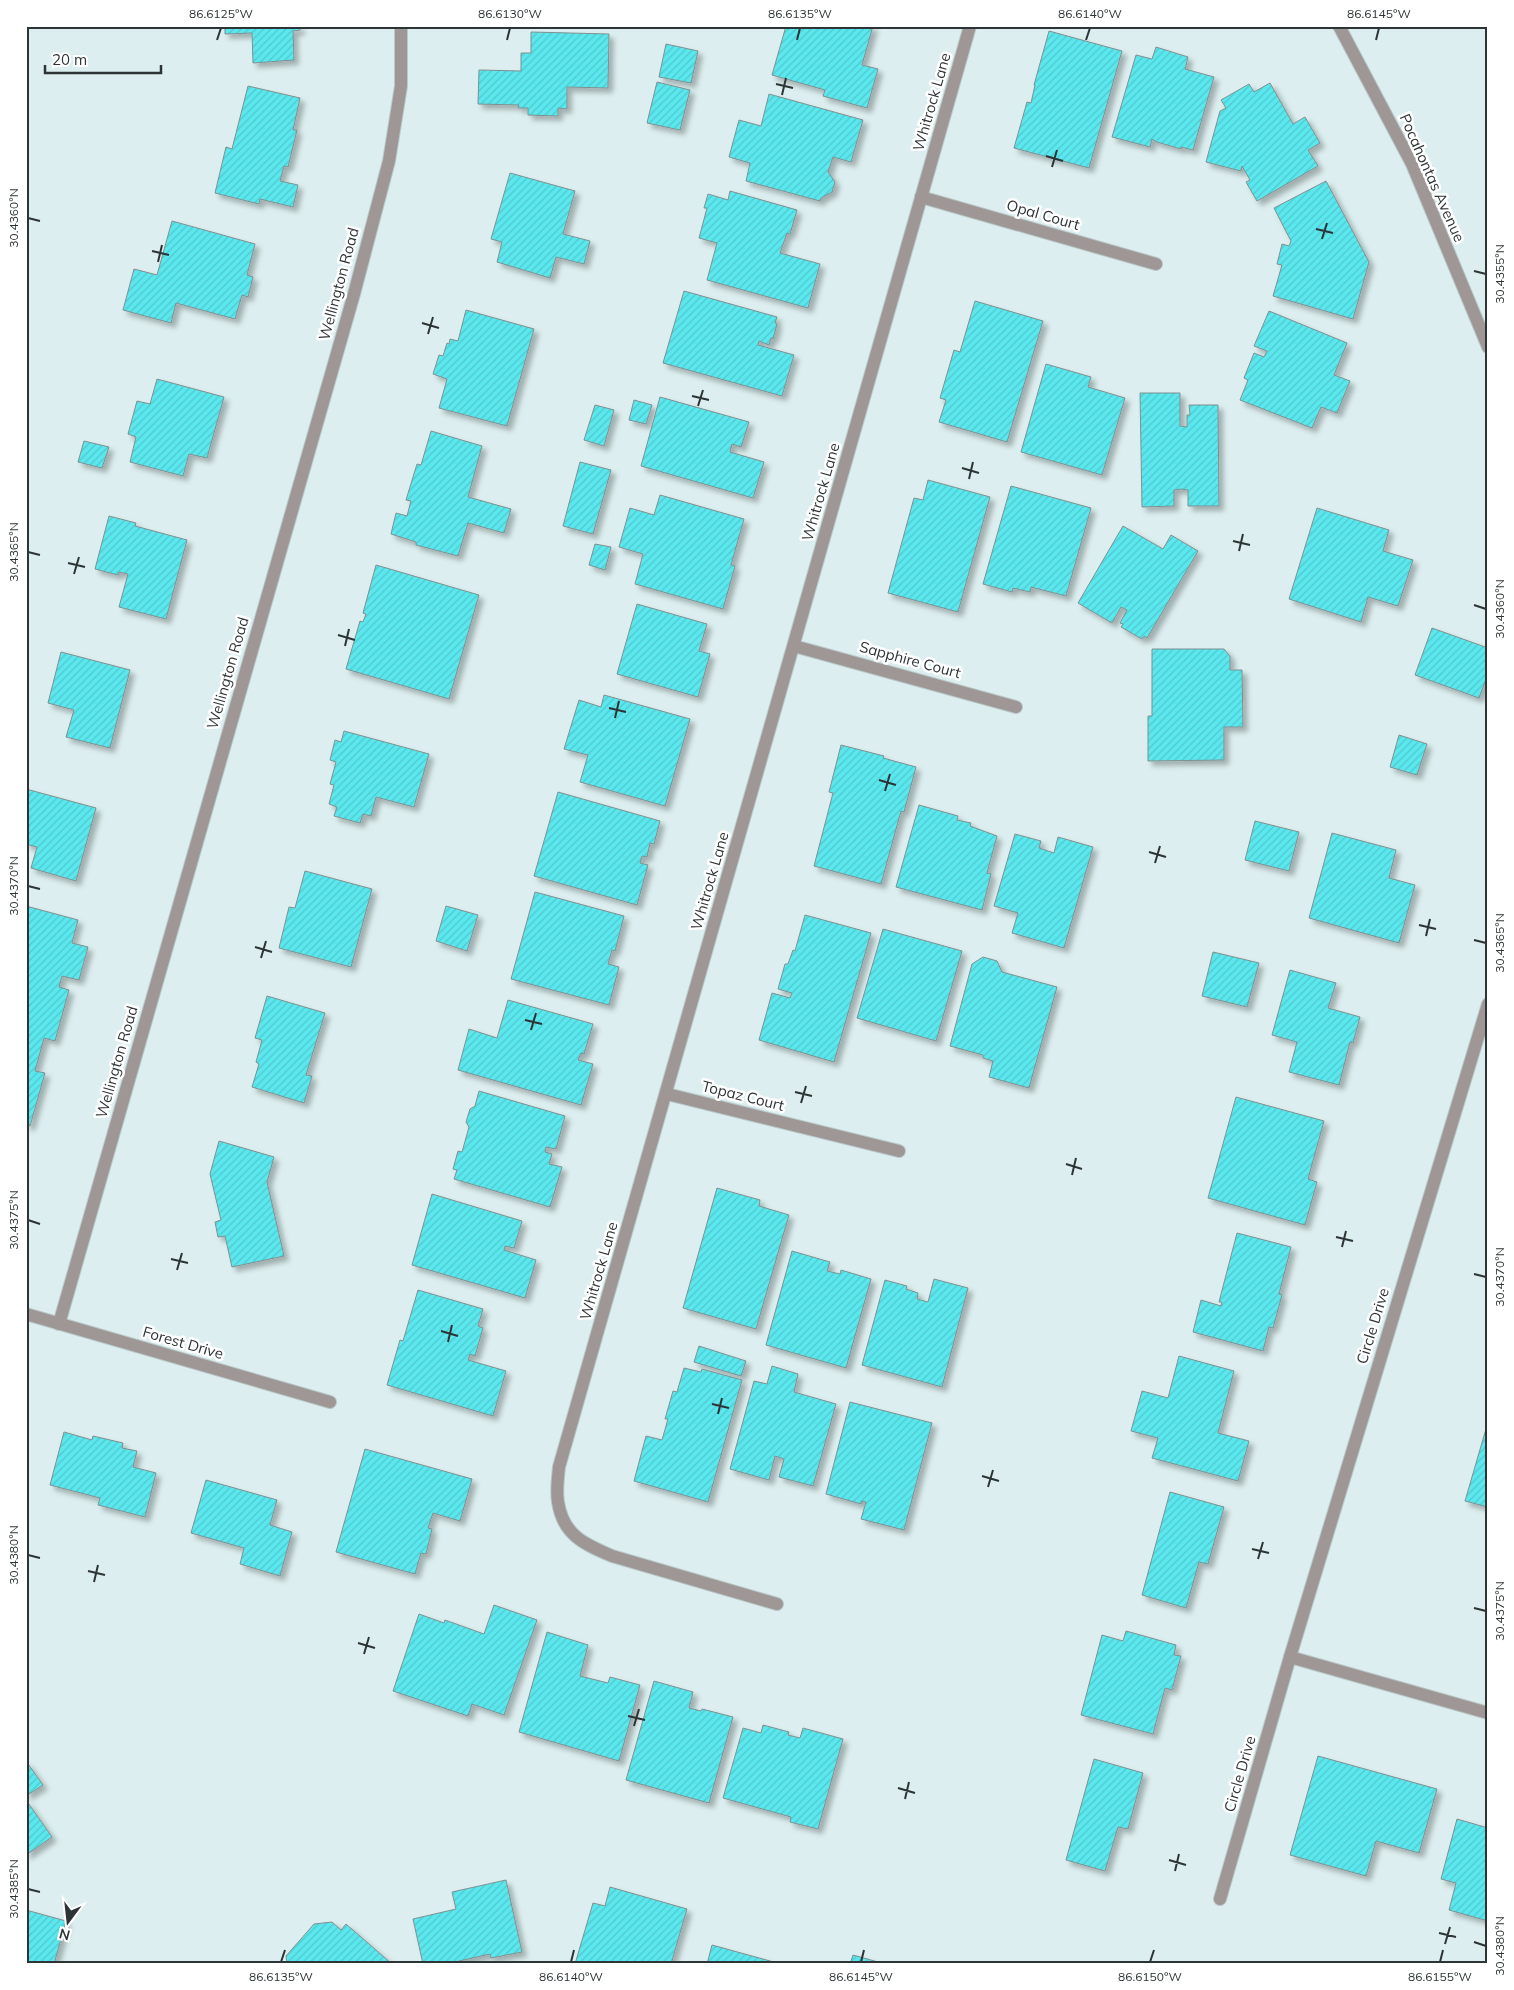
<svg xmlns="http://www.w3.org/2000/svg" width="1514" height="1990" font-family="Mulish,sans-serif">
<style>
.building{fill:url(#building-hatch);stroke:#7f9090;filter:url(#shadow)}
.lines{fill:none;stroke-linecap:round;stroke-linejoin:round}
.minor-casing{stroke:#b9c9ca;stroke-width:14}
.minor{stroke:#9e9795;stroke-width:12}
.ticks{fill:none;stroke:#2d3435;stroke-width:2}
.labels{text-anchor:middle;stroke-width:5;stroke-linejoin:round;paint-order:stroke}
.street-label{font-size:15px;fill:#2d3435;stroke:#fff}
.neatline{fill:none;stroke:#2d3435;stroke-width:2}
.ticks-label{font-size:12px;text-anchor:middle;fill:#2d3435}
</style>
<defs>
<pattern id="building-hatch" width="6" height="6" patternUnits="userSpaceOnUse" patternTransform="scale(1.25)"><rect width="6" height="6" fill="#5ae8ee"/><path d="M-1 1l2-2M0 6l6-6M5 7l2-2" fill="none" stroke="#4fc8cd"/></pattern>
<filter id="shadow"><feDropShadow dx="4.5" dy="4.5" stdDeviation="2.5" flood-color="#0004"/></filter>
</defs>
<rect width="100%" height="100%" fill="#dceeef"/>
<g class="building">
<polygon points="225,26 300,26 300,30 293,31 294,60 253,63 252,33 225,34"/>
<polygon points="786,26 873,26 862,65 878,69 867,108 823,96 825,90 772,75"/>
<polygon points="1049,31 1122,51 1089,168 1014,148 1027,102 1031,103 1035,85 1034,85"/>
<polygon points="531,32 609,34 608,88 567,87 567,109 558,108 558,116 528,115 528,108 518,108 519,105 478,104 479,70 521,71 521,53 531,53"/>
<polygon points="666,44 698,51 691,83 659,77"/>
<polygon points="1156,47 1188,57 1185,69 1214,77 1193,150 1181,147 1181,149 1157,142 1152,139 1150,147 1112,137 1136,55 1152,59"/>
<polygon points="657,82 690,90 680,130 647,123"/>
<polygon points="1270,83 1293,124 1305,117 1320,143 1308,150 1318,166 1257,201 1246,182 1250,180 1242,166 1241,171 1206,162 1220,111 1226,108 1221,100 1249,84 1254,92"/>
<polygon points="248,86 300,98 293,130 297,130 288,167 284,166 280,181 298,185 293,207 260,199 259,204 215,193 226,147 232,149"/>
<polygon points="769,94 863,120 851,162 833,157 828,172 835,182 832,192 821,198 820,201 746,181 750,163 729,157 739,120 761,126"/>
<polygon points="510,173 575,191 563,234 590,241 584,264 556,257 550,278 497,262 502,242 491,239"/>
<polygon points="1326,181 1369,262 1353,319 1273,296 1282,265 1277,264 1282,244 1289,246 1291,241 1274,208"/>
<polygon points="730,191 797,210 790,234 787,233 780,253 820,264 808,308 707,280 717,243 699,238 707,208 704,208 708,194 728,200"/>
<polygon points="172,221 255,244 247,275 253,277 248,297 242,295 235,319 176,303 171,323 123,310 134,269 157,275"/>
<polygon points="684,291 777,317 775,323 777,324 773,339 771,338 769,345 759,341 758,345 794,355 782,396 663,363"/>
<polygon points="975,301 1043,321 1007,442 939,422 946,400 940,398 954,350 960,352"/>
<polygon points="466,310 534,329 507,426 439,408 447,379 433,374 439,355 443,356 447,343 449,344 450,339 458,341"/>
<polygon points="1269,311 1347,343 1334,375 1350,381 1337,413 1321,407 1312,428 1240,400 1248,380 1244,378 1254,353 1264,357 1267,351 1254,346"/>
<polygon points="1046,364 1091,377 1088,387 1125,398 1102,475 1021,452"/>
<polygon points="157,379 224,397 207,458 189,454 183,476 130,462 136,437 128,434 137,401 150,404"/>
<polygon points="1140,393 1180,393 1180,426 1187,427 1187,415 1190,415 1189,405 1218,405 1219,506 1188,506 1188,490 1181,489 1174,490 1174,506 1142,507"/>
<polygon points="660,397 749,422 741,447 732,444 730,452 764,462 753,498 641,466"/>
<polygon points="634,400 652,405 646,424 629,420"/>
<polygon points="595,405 614,410 604,446 584,440"/>
<polygon points="431,431 482,446 468,497 511,509 504,533 468,523 458,556 416,545 416,542 391,534 396,513 407,516 411,501 406,500 417,464 421,465"/>
<polygon points="84,441 109,447 102,468 78,462"/>
<polygon points="580,462 611,470 593,534 563,526"/>
<polygon points="928,480 990,497 958,612 888,593 914,498 923,500"/>
<polygon points="1011,486 1091,508 1066,596 1031,587 1030,592 1013,588 1012,592 983,584"/>
<polygon points="660,495 744,519 731,565 735,566 723,609 635,584 643,554 619,547 630,508 654,515"/>
<polygon points="1317,508 1389,530 1383,551 1413,560 1398,606 1368,597 1361,622 1289,599"/>
<polygon points="109,516 136,523 135,526 187,540 166,619 119,607 128,574 119,572 118,575 95,569"/>
<polygon points="1123,526 1163,549 1171,535 1198,551 1147,638 1144,636 1142,639 1121,627 1123,624 1120,623 1127,610 1121,607 1112,623 1078,603"/>
<polygon points="595,544 611,547 605,570 589,565"/>
<polygon points="376,565 479,595 449,699 346,669 360,621 363,622 366,614 363,613"/>
<polygon points="637,604 707,624 699,651 710,654 698,697 617,674"/>
<polygon points="1432,628 1488,648 1488,674 1479,698 1415,675"/>
<polygon points="1152,649 1224,649 1230,656 1230,670 1242,670 1243,727 1224,727 1224,760 1148,761 1148,716 1152,716"/>
<polygon points="61,652 130,670 110,748 66,737 74,710 48,703"/>
<polygon points="604,695 690,719 665,806 580,782 588,755 564,749 579,700 601,707"/>
<polygon points="344,731 429,754 414,807 376,797 371,816 363,814 360,823 334,816 337,807 329,804 334,785 330,784 336,762 330,760 335,740 341,742"/>
<polygon points="1399,735 1427,744 1417,775 1390,767"/>
<polygon points="841,745 884,756 883,758 916,767 904,812 901,811 881,884 814,866 833,793 829,792"/>
<polygon points="26,789 96,808 76,881 31,868 37,847 26,844"/>
<polygon points="558,792 660,821 654,844 650,843 647,857 642,856 640,863 648,865 637,905 534,876"/>
<polygon points="919,805 958,816 957,820 971,823 970,826 997,836 987,873 991,874 982,910 896,887"/>
<polygon points="1255,821 1299,832 1289,871 1245,860"/>
<polygon points="1332,833 1396,850 1389,878 1415,885 1399,943 1309,918"/>
<polygon points="1015,834 1041,841 1039,848 1054,853 1058,837 1093,847 1064,948 1012,933 1018,913 994,906"/>
<polygon points="305,871 372,889 351,967 279,948 289,907 295,908"/>
<polygon points="535,892 624,916 615,951 612,950 608,964 619,967 609,1005 511,979"/>
<polygon points="26,906 78,920 72,943 88,947 79,980 62,976 59,987 69,990 55,1041 44,1038 35,1071 45,1073 30,1126 26,1125"/>
<polygon points="446,906 478,915 467,951 436,941"/>
<polygon points="805,915 871,933 834,1062 759,1040 772,993 790,998 792,993 778,989 785,964 788,964 793,950 795,951"/>
<polygon points="883,929 962,951 936,1041 857,1018"/>
<polygon points="1213,952 1259,963 1247,1007 1202,996"/>
<polygon points="983,957 997,961 1002,972 1057,987 1029,1088 989,1077 993,1061 983,1058 983,1055 950,1046 972,964"/>
<polygon points="1290,970 1336,983 1328,1008 1360,1017 1353,1043 1350,1042 1339,1085 1289,1072 1297,1042 1272,1035"/>
<polygon points="267,996 325,1013 306,1075 312,1076 304,1103 252,1087 259,1064 256,1062 262,1040 255,1038"/>
<polygon points="508,1000 593,1024 584,1054 581,1053 578,1060 593,1064 581,1105 458,1070 469,1029 497,1038"/>
<polygon points="479,1091 565,1116 556,1149 546,1147 545,1152 552,1154 549,1164 562,1167 550,1207 454,1179 457,1170 453,1169 458,1151 462,1152 469,1127 466,1122 470,1109 475,1106"/>
<polygon points="1236,1097 1324,1121 1308,1179 1317,1182 1305,1225 1208,1198"/>
<polygon points="219,1141 274,1157 267,1182 284,1256 232,1267 225,1236 218,1237 215,1222 221,1220 210,1174"/>
<polygon points="717,1188 760,1200 759,1206 789,1215 756,1329 683,1308"/>
<polygon points="432,1194 522,1221 514,1248 505,1246 504,1250 536,1260 525,1298 412,1265"/>
<polygon points="1237,1233 1291,1247 1279,1294 1282,1295 1273,1328 1269,1327 1263,1351 1193,1332 1201,1300 1221,1306 1222,1302 1219,1302"/>
<polygon points="792,1251 830,1262 827,1271 840,1274 841,1270 871,1279 846,1368 766,1345"/>
<polygon points="934,1279 968,1288 942,1387 862,1365 885,1280 907,1286 906,1289 918,1293 917,1299 928,1302"/>
<polygon points="418,1290 483,1309 478,1326 483,1328 475,1356 470,1354 468,1360 506,1371 493,1416 387,1385 400,1340 403,1341"/>
<polygon points="699,1346 746,1361 741,1376 694,1362"/>
<polygon points="1179,1356 1234,1371 1218,1433 1249,1441 1238,1481 1152,1458 1158,1438 1131,1431 1142,1391 1168,1398"/>
<polygon points="772,1366 798,1374 794,1392 836,1404 813,1486 779,1477 784,1459 775,1456 769,1480 730,1469 754,1381 767,1384"/>
<polygon points="684,1368 701,1372 702,1369 742,1380 708,1502 634,1481 646,1436 662,1440 668,1419 665,1419 673,1391 677,1392"/>
<polygon points="850,1402 932,1423 904,1530 861,1519 866,1502 862,1501 861,1504 826,1494"/>
<polygon points="1488,1422 1488,1507 1465,1501"/>
<polygon points="64,1432 92,1440 93,1436 123,1443 122,1448 137,1451 133,1467 156,1473 145,1517 98,1505 100,1498 50,1485"/>
<polygon points="365,1449 472,1479 460,1521 433,1513 428,1528 432,1529 426,1554 421,1553 415,1574 336,1552"/>
<polygon points="206,1480 277,1500 270,1525 292,1532 280,1576 240,1564 244,1548 191,1533"/>
<polygon points="1170,1492 1224,1507 1208,1564 1199,1562 1186,1608 1142,1595"/>
<polygon points="494,1605 537,1620 504,1715 472,1704 468,1716 393,1691 419,1614 444,1623 445,1620 484,1634"/>
<polygon points="1126,1631 1176,1645 1174,1655 1181,1656 1172,1690 1165,1688 1153,1734 1081,1715 1102,1635 1123,1641"/>
<polygon points="547,1632 588,1645 580,1676 608,1683 610,1677 640,1685 619,1761 519,1732"/>
<polygon points="654,1681 693,1692 689,1708 701,1711 702,1709 733,1717 709,1803 626,1780"/>
<polygon points="763,1725 789,1732 788,1735 800,1738 803,1728 843,1739 818,1829 790,1822 791,1817 723,1798 743,1728 761,1733"/>
<polygon points="1318,1756 1437,1789 1419,1853 1376,1841 1366,1876 1290,1855"/>
<polygon points="1094,1759 1143,1773 1128,1829 1118,1827 1105,1871 1066,1860"/>
<polygon points="26,1761 43,1785 26,1796"/>
<polygon points="26,1800 52,1837 26,1855"/>
<polygon points="1457,1819 1488,1828 1488,1921 1449,1910 1456,1883 1441,1879"/>
<polygon points="506,1880 522,1952 491,1958 490,1954 446,1964 423,1964 413,1919 456,1909 452,1892"/>
<polygon points="610,1887 687,1909 671,1964 575,1964 593,1903 605,1906"/>
<polygon points="26,1910 66,1921 54,1964 26,1964"/>
<polygon points="332,1922 341,1930 346,1924 392,1964 287,1964 286,1956 314,1924"/>
<polygon points="712,1945 781,1964 707,1964"/>
<polygon points="853,1955 885,1964 850,1964"/>
</g>
<g class="lines">
<defs>
<g id="minor">
<polyline points="1339,26 1412,164 1488,347"/>
<polyline points="921,197 1156,264"/>
<polyline points="794,646 1016,707"/>
<polyline points="667,1094 899,1151"/>
<polyline points="26,1314 330,1402"/>
<polyline points="59,1324 354,294 389,161 401,86 401,26"/>
<path d="M777,1604L612,1556C584,1544 563,1535 558,1502C556,1491 558,1478 559,1467L970,26"/>
<polyline points="1290,1657 1488,1713"/>
<polyline points="1220,1899 1290,1657 1488,1004"/>
</g>
</defs>
<use href="#minor" class="minor-casing"/>
<use href="#minor" class="minor"/>
</g>
<path class="ticks" d="M217,40L221,28M507,40L510,28M797,40L800,28M1086,40L1090,28M1376,40L1379,28M776,84L793,88M782,95L786,78M1046,156L1063,161M1052,167L1057,150M28,218L40,221M1316,229L1333,233M1322,239L1327,223M152,251L169,255M158,262L162,245M1474,271L1486,274M422,323L439,328M428,334L433,317M692,396L709,400M698,406L703,390M962,468L979,473M969,479L973,462M1233,541L1250,545M1239,551L1243,534M28,552L40,555M68,563L85,567M74,574L79,557M1474,605L1486,609M338,635L355,640M345,646L349,629M609,708L626,712M615,718L619,701M879,780L896,785M885,791L890,774M1149,852L1166,857M1155,863L1160,846M28,886L40,889M1419,925L1436,929M1426,936L1430,919M1474,940L1486,943M255,947L272,952M261,958L266,941M525,1020L542,1024M531,1030L536,1013M795,1092L812,1096M801,1103L806,1086M1066,1164L1082,1169M1072,1175L1076,1158M28,1220L40,1224M1336,1237L1353,1241M1342,1247L1346,1231M171,1259L188,1263M177,1270L182,1253M1474,1274L1486,1277M441,1331L458,1336M448,1342L452,1325M712,1404L729,1408M718,1414L722,1398M982,1476L999,1481M988,1487L993,1470M1252,1549L1269,1553M28,1555L40,1558M1258,1559L1263,1542M88,1571L105,1575M94,1582L98,1565M1474,1608L1486,1611M358,1643L375,1648M364,1654L369,1637M628,1716L645,1720M634,1726L639,1709M898,1788L915,1793M905,1799L909,1782M1169,1860L1186,1865M1175,1871L1179,1854M28,1889L40,1892M1439,1933L1456,1937M1474,1942L1486,1946M1445,1944L1450,1927M281,1962L285,1950M571,1962L574,1950M861,1962L864,1950M1150,1962L1154,1950M1440,1962L1443,1950"/>
<g class="labels">
<g class="street-label">
<text transform="translate(932 102) rotate(-74)" y="5">Whitrock Lane</text>
<text transform="translate(1432 178) rotate(66)" y="5">Pocahontas Avenue</text>
<text transform="translate(1043 215) rotate(16)" y="5">Opal Court</text>
<text transform="translate(339 284) rotate(-75)" y="5">Wellington Road</text>
<text transform="translate(821 492) rotate(-74)" y="5">Whitrock Lane</text>
<text transform="translate(910 660) rotate(15)" y="5">Sapphire Court</text>
<text transform="translate(228 673) rotate(-74)" y="5">Wellington Road</text>
<text transform="translate(710 881) rotate(-74)" y="5">Whitrock Lane</text>
<text transform="translate(117 1062) rotate(-74)" y="5">Wellington Road</text>
<text transform="translate(743 1096) rotate(14)" y="5">Topaz Court</text>
<text transform="translate(599 1271) rotate(-74)" y="5">Whitrock Lane</text>
<text transform="translate(1373 1326) rotate(-73)" y="5">Circle Drive</text>
<text transform="translate(183 1343) rotate(16)" y="5">Forest Drive</text>
<text transform="translate(1240 1774) rotate(-74)" y="5">Circle Drive</text>
</g>
</g>
<rect width="1514" height="1990" fill="none" stroke="#ffffff" stroke-width="55"/>
<g transform="translate(68 1922) rotate(195)" stroke="#ffffff" stroke-width="4" paint-order="stroke">
<path d="M0-4L9 19L0 12L-9 19Z" fill="#2d3435"/>
<text y="-8" font-size="14" font-weight="bold" text-anchor="middle" fill="#2d3435">N</text>
</g>
<path d="M45 65v8h116v-8" fill="none" stroke="#2d3435" stroke-width="2.5"/>
<text x="52" y="65" font-size="15" fill="#2d3435" stroke="#ffffff" stroke-width="4" paint-order="stroke">20 m</text>
<rect x="28" y="28" width="1458" height="1934" class="neatline"/>
<g class="ticks-label">
<text x="221" y="18">86.6125°W</text>
<text x="510" y="18">86.6130°W</text>
<text x="800" y="18">86.6135°W</text>
<text x="1090" y="18">86.6140°W</text>
<text x="1379" y="18">86.6145°W</text>
<text transform="translate(14 218) rotate(-90)" y="4">30.4360°N</text>
<text transform="translate(1500 274) rotate(-90)" y="4">30.4355°N</text>
<text transform="translate(14 552) rotate(-90)" y="4">30.4365°N</text>
<text transform="translate(1500 609) rotate(-90)" y="4">30.4360°N</text>
<text transform="translate(14 886) rotate(-90)" y="4">30.4370°N</text>
<text transform="translate(1500 943) rotate(-90)" y="4">30.4365°N</text>
<text transform="translate(14 1220) rotate(-90)" y="4">30.4375°N</text>
<text transform="translate(1500 1277) rotate(-90)" y="4">30.4370°N</text>
<text transform="translate(14 1555) rotate(-90)" y="4">30.4380°N</text>
<text transform="translate(1500 1611) rotate(-90)" y="4">30.4375°N</text>
<text transform="translate(14 1889) rotate(-90)" y="4">30.4385°N</text>
<text transform="translate(1500 1946) rotate(-90)" y="4">30.4380°N</text>
<text x="281" y="1981">86.6135°W</text>
<text x="571" y="1981">86.6140°W</text>
<text x="861" y="1981">86.6145°W</text>
<text x="1150" y="1981">86.6150°W</text>
<text x="1440" y="1981">86.6155°W</text>
</g>
</svg>
